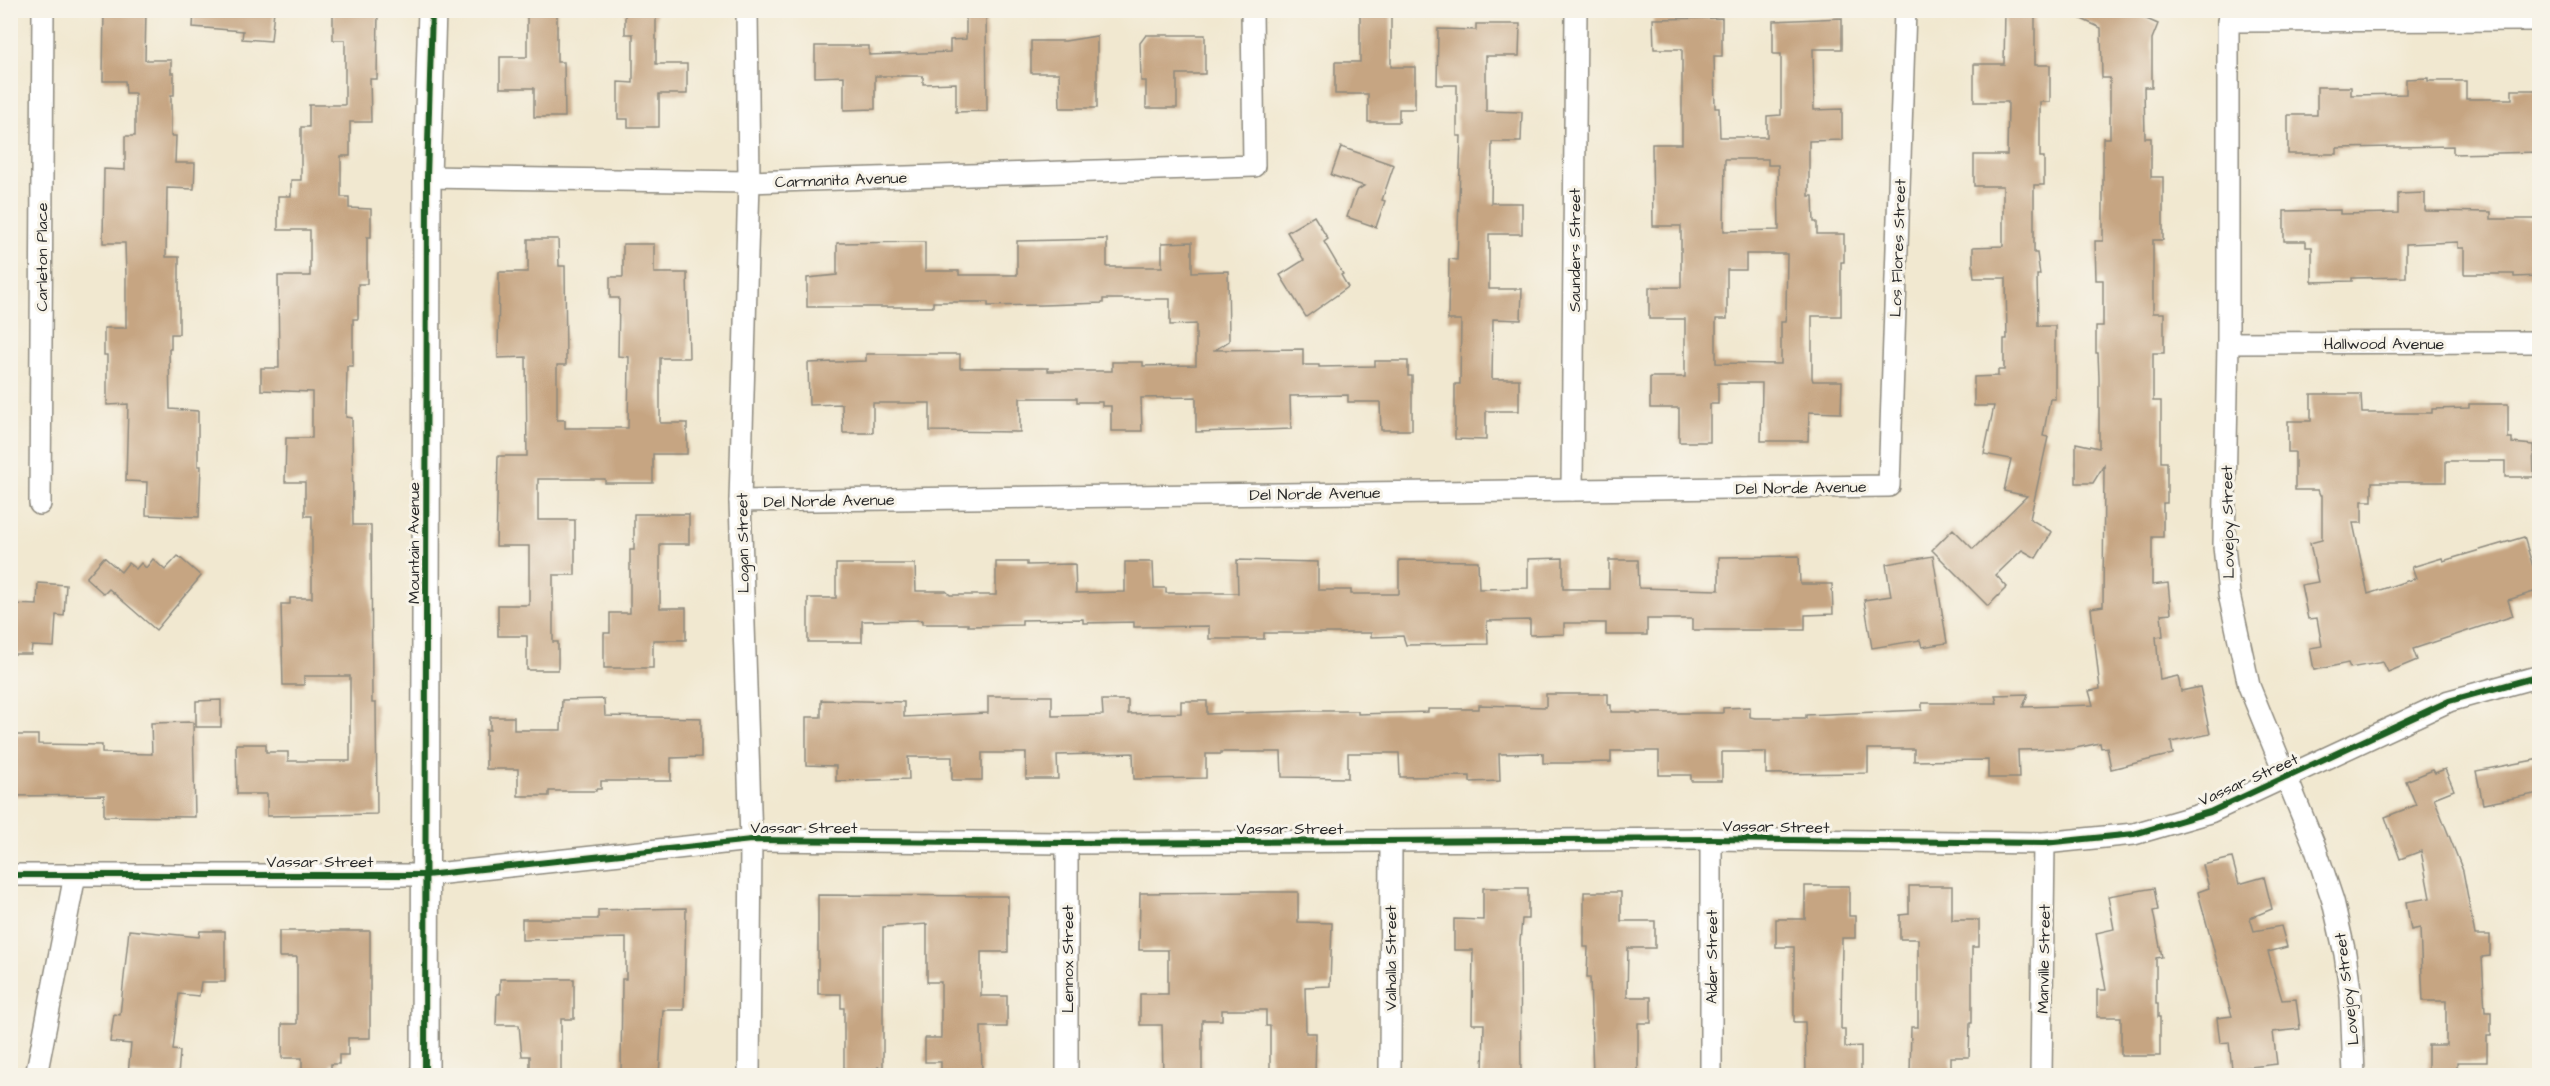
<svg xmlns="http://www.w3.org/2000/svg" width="2550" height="1086" font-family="'Architects Daughter',sans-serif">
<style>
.building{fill:#c6a582;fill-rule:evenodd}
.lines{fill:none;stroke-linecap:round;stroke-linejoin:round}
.minor-casing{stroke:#8e8a7e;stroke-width:24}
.tertiary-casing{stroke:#8e8a7e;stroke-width:30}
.minor{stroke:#fff;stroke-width:21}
.tertiary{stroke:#fff;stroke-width:27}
.cycleway-casing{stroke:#f7f3e8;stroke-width:10}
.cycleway{stroke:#1b5e20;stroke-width:6}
.labels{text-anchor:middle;stroke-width:6;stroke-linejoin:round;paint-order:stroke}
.street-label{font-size:16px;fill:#2b2b2b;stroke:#f7f3e8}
</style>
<rect width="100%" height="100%" fill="#f7f3e8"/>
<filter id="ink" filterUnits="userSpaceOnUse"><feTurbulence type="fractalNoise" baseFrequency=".0167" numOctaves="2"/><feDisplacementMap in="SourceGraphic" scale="12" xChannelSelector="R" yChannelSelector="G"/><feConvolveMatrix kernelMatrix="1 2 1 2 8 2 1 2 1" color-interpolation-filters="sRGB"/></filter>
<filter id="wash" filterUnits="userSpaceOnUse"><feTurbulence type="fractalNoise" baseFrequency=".008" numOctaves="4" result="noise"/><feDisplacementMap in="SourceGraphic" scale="24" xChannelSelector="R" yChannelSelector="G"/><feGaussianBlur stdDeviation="1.35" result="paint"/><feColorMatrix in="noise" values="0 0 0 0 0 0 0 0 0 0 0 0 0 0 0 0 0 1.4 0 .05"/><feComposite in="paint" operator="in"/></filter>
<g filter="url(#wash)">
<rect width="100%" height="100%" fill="#f1e8d0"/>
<g id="blocks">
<g class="building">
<polygon points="104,10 146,10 145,60 171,60 171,73 174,73 174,95 171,95 171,136 176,136 175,163 195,163 194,189 167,188 166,257 179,257 179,334 171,334 171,349 169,349 170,409 198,411 198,466 201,466 199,517 146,515 147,482 126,481 128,404 107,405 107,355 104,355 104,328 126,328 126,276 125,243 103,243 104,169 125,170 125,136 135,136 135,93 126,93 125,81 103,81"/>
<polygon points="194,10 274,10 271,41 242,39 243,31 193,27"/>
<polygon points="333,10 378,10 377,79 370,79 371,122 350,122 350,156 341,156 341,197 349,197 349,208 371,209 371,237 367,237 367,284 358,284 358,319 353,319 353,366 347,366 346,417 352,418 353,525 371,525 372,703 376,703 377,814 267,816 267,794 237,794 236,744 266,744 266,752 288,752 288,761 350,761 350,676 304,676 304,685 283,685 281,604 290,604 290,598 312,598 312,516 305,516 305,482 285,482 286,438 312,438 312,392 261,390 261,368 279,368 278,276 310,276 310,230 278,230 278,196 291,196 291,180 301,180 301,127 309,127 309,105 345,105 345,40 333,40"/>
<polygon points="527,10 557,10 557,62 564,62 565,117 534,117 534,88 500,88 500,57 527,57"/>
<polygon points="625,10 656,10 656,64 687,64 687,94 659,94 659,127 628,127 628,119 618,119 618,82 633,83 633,34 625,34"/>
<polygon points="966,10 986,10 987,111 956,112 956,83 923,84 923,76 875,76 875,109 844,110 844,76 815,77 815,46 869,46 869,55 950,52 950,40 966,39"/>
<polygon points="1360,10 1391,10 1391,67 1415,67 1415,109 1399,109 1399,122 1368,122 1368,94 1335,94 1335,62 1360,62"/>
<polygon points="2005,10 2032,10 2032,14 2035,14 2035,65 2050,65 2050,102 2040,102 2040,157 2044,157 2044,185 2034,185 2034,253 2037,253 2040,275 2037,275 2038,326 2055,326 2055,399 2050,399 2043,436 2048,437 2030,519 2052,532 2036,558 2022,550 1996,575 2007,587 1988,606 1932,550 1953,529 1973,549 2027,496 2004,491 2011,459 1984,454 1994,406 1974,406 1974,377 1998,376 1998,370 2004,370 2004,339 2007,339 2006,278 1974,278 1973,268 1973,247 2003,246 2003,186 1974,186 1974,155 2007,155 2008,102 1974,102 1974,64 2004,64"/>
<polygon points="2062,10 2145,10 2142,17 2158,24 2152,39 2152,87 2144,87 2145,138 2151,138 2151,177 2163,177 2163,240 2153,240 2153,313 2164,313 2164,353 2153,353 2153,401 2161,401 2161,462 2167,462 2167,503 2163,503 2163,537 2152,537 2152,585 2168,583 2171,613 2161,614 2163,636 2156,637 2160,680 2178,676 2181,691 2200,687 2210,734 2171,742 2173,754 2111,769 2107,747 2101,748 2100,743 2071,749 2018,750 2019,778 1988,778 1988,760 1914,761 1914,749 1868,749 1868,773 1766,774 1766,752 1722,752 1722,781 1691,781 1691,775 1659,775 1659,751 1611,751 1611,762 1571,763 1543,763 1543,753 1499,754 1500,781 1470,782 1470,776 1400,777 1399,753 1348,753 1348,778 1282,777 1281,752 1221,752 1221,754 1206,754 1206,778 1134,779 1133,753 1057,755 1058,779 1026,779 1026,753 982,753 982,780 952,780 952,757 908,757 909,779 836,781 836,766 806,765 806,717 821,717 821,700 904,702 904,717 988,713 988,696 1052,696 1052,716 1103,715 1102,700 1128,700 1128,714 1181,713 1181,701 1207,701 1207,714 1308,711 1358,711 1358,714 1428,712 1428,709 1479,709 1479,705 1546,707 1546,694 1608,694 1608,705 1611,705 1611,712 1637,712 1637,713 1723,713 1723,708 1750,707 1750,717 1755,718 1806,718 1806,715 1922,710 1922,703 1997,703 1995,695 2028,694 2023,707 2093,705 2089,691 2100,689 2091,608 2103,606 2104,465 2093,483 2076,483 2076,443 2099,448 2099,378 2098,353 2096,353 2096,326 2103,326 2103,280 2096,280 2095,241 2103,241 2103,138 2110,138 2110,78 2102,78 2101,28"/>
<path d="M1722,18V56H1714L1715,108H1719L1720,137H1767V116L1781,115V54H1773V21L1842,18V49H1813L1814,110L1842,109V140L1809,141V196H1813L1814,222H1817V234H1844V262H1841V316H1812V378L1813,381H1842L1841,413L1809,412L1808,441H1761L1762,383H1718V404H1710V442H1679V408H1650V377H1685V319H1649V287H1681V226H1653L1652,144H1682V49H1654L1653,19ZM1725,159H1768V165H1778L1779,230L1724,231ZM1746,254H1787L1786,311L1785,322H1781V364L1716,363V319H1727V270H1746Z"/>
<polygon points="1476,24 1520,24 1519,56 1486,56 1486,111 1522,112 1521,142 1492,142 1491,203 1522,203 1522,234 1489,234 1489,289 1522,289 1521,320 1493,319 1492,379 1519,379 1519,411 1486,411 1486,440 1455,439 1455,384 1460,384 1461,320 1448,320 1449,259 1457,260 1461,136 1457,136 1457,85 1437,85 1438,29 1476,30"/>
<polygon points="1146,35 1205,35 1205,74 1177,74 1177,108 1146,108 1146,81 1141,81 1140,43"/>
<polygon points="1097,36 1097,108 1060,108 1059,73 1031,73 1031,41 1065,41"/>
<polygon points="2428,78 2428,81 2466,81 2466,99 2512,99 2512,90 2540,90 2540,152 2453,154 2453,146 2337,148 2337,154 2288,154 2288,115 2317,115 2317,87 2351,87 2351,95 2406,94 2406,79"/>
<polygon points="1341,147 1394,165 1382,200 1385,201 1376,227 1347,217 1356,191 1364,186 1331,175"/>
<polygon points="2425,193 2425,211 2491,212 2491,219 2540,219 2540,276 2514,277 2514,274 2464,274 2464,248 2458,248 2458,242 2406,244 2406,277 2352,278 2352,281 2312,282 2312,247 2306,247 2306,241 2284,241 2284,211 2340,210 2340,214 2398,213 2398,194"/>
<polygon points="1314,216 1328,239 1324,242 1343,274 1341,275 1348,287 1306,317 1280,275 1304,260 1287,232"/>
<polygon points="528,239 558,239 559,266 565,266 566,365 557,365 557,420 565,420 565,428 628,428 629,357 618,356 619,298 610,298 610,277 623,277 623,244 654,244 654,273 687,273 689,358 660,358 660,423 687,423 687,454 653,454 653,483 605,483 605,479 538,479 538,520 575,520 575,575 553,575 553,642 558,642 558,670 527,670 527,636 498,636 498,605 529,605 529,546 496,546 498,456 527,456 526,357 498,358 499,272 528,272"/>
<polygon points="1107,239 1107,267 1162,267 1162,243 1192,242 1192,272 1228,271 1229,341 1215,350 1303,349 1303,365 1319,365 1319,367 1375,366 1375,361 1408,361 1408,376 1412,376 1412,430 1381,430 1380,402 1348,402 1348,395 1290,396 1291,429 1196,432 1196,397 1141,398 1142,431 1111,431 1111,406 1102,406 1102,402 1077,402 1077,398 1020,398 1020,432 930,431 930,403 873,403 873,433 843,433 842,404 809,405 808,363 866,361 866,354 960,354 960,368 1048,368 1048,371 1112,371 1112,362 1143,362 1143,366 1196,365 1196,324 1170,325 1170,299 1103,299 1103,303 1042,305 988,306 988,302 933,302 933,307 807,307 807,278 837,275 837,243 925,242 925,271 959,271 959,275 1017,275 1017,241"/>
<polygon points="2311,394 2361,394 2362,413 2432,413 2432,409 2469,408 2469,404 2508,404 2508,438 2512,438 2512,443 2533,445 2534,477 2505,477 2505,461 2446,461 2446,482 2372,482 2372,501 2362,501 2362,523 2353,523 2368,594 2416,578 2412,567 2442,558 2443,561 2524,537 2540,590 2508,600 2513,616 2413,649 2417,660 2388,672 2383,662 2350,668 2348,663 2314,670 2310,648 2322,646 2317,618 2308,619 2301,585 2318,582 2310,543 2322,540 2322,495 2320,495 2318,490 2295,490 2295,452 2288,452 2288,421 2311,421"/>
<polygon points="634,514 689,514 689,544 660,544 660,608 686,608 686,640 653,640 653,668 604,668 604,633 610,633 610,613 630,613 630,550 634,550"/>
<polygon points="178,556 201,576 156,630 109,589 104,594 86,578 104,557 121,572 128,563 136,569 141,563 146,568 153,559 165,570"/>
<polygon points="1799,556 1800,584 1832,584 1833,614 1805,615 1805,630 1692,630 1692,619 1647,619 1647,635 1606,635 1606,623 1564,623 1564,634 1530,635 1530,620 1487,621 1488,644 1406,645 1403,636 1371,637 1371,633 1264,633 1264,639 1209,639 1209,626 1134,627 1134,622 1083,623 1083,619 1022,620 1022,625 968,626 968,624 922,624 922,620 862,621 862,642 808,642 808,598 836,598 836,564 915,564 916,591 946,591 950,595 996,595 996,562 1027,562 1027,565 1075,564 1076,593 1125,592 1125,562 1153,562 1154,588 1166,588 1166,593 1238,593 1237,560 1318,562 1318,590 1351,590 1351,594 1399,594 1399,560 1478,561 1479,589 1528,588 1528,559 1563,558 1563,589 1609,589 1609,560 1638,560 1639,588 1719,590 1719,557"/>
<polygon points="1933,556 1947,643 1922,647 1920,640 1872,648 1864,600 1891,596 1886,564"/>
<polygon points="38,583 66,585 64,616 56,615 54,647 32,646 31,654 10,654 10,604 37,605"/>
<polygon points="604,699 605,716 701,718 701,757 671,758 671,781 601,781 601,789 596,789 596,791 549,791 549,796 518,796 518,769 486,769 486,730 490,730 490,717 514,717 514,730 561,730 562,700"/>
<polygon points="221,700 221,727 196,727 196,701"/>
<polygon points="193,722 195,817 104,816 104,795 10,796 10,735 38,735 38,744 102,745 102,753 152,754 151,723"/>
<polygon points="2540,759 2540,793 2483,804 2476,771"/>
<polygon points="2445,769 2454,790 2434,798 2463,871 2475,935 2490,935 2490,956 2482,957 2485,1012 2491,1012 2491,1036 2487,1036 2487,1062 2457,1062 2457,1072 2428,1072 2428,1045 2446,1045 2446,1001 2423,1001 2420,928 2411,930 2406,902 2430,898 2421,851 2400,859 2385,817 2416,805 2406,781 2433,770 2435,773"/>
<polygon points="2232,858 2239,884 2264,877 2272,909 2250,918 2254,931 2281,926 2287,947 2268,952 2282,1000 2296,999 2300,1029 2273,1032 2277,1064 2232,1069 2229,1042 2220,1043 2217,1018 2232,1016 2198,892 2209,888 2203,865"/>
<polygon points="1805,886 1849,886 1849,916 1855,916 1855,938 1842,938 1841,1029 1845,1029 1845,1047 1861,1046 1861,1076 1806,1076 1805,1022 1794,1022 1794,947 1776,947 1776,919 1805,919"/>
<polygon points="1909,886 1952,886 1952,920 1979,920 1979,947 1972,947 1972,1023 1970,1023 1969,1057 1951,1057 1951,1076 1910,1076 1911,1027 1918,1027 1918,939 1900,939 1900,915 1909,914"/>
<polygon points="1483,888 1528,888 1528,919 1522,919 1520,942 1521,1076 1483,1076 1484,1024 1472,1024 1473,950 1454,950 1454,919 1483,920"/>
<polygon points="2154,888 2158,910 2153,911 2162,957 2156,958 2156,1004 2158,1004 2158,1017 2160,1017 2160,1056 2121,1056 2121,1017 2097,1017 2097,990 2106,990 2096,933 2114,929 2108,896"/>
<polygon points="1261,892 1298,892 1298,922 1332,923 1330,986 1305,987 1306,1033 1316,1033 1315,1076 1270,1076 1270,1026 1266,1026 1266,1010 1222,1010 1222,1020 1202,1020 1202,1076 1163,1076 1162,1025 1140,1025 1140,994 1168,994 1168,950 1139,950 1140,893"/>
<polygon points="1584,892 1621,892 1621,921 1655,921 1655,948 1628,948 1627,997 1651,997 1651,1023 1638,1023 1638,1076 1593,1076 1590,977 1587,977 1588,947 1584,947"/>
<polygon points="818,895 1008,896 1008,952 981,952 981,996 1007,996 1007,1027 981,1027 982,1076 941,1076 941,1062 925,1062 925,1038 941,1038 941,982 927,982 927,924 883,927 883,1067 878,1067 878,1076 844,1076 844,1008 841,1008 841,994 818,994"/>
<polygon points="686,908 684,1010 663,1010 659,1076 621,1076 622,979 626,979 626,938 522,940 522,919 598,919 598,910"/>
<polygon points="129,930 199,937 200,931 225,931 225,982 201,982 199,996 179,994 173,1050 180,1051 178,1076 128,1074 131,1044 110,1042 114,1014 120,1015"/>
<polygon points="279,931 370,931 370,1038 348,1038 348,1055 339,1055 339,1064 331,1064 331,1076 302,1076 302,1058 282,1058 282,1024 297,1024 297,957 279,957"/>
<polygon points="500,979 574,979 574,1019 561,1019 561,1076 530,1076 530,1056 522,1056 519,1025 496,1025 497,994 500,994"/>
</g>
</g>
</g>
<g filter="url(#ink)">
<use href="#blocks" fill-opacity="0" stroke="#8e8a7e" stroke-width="1.5"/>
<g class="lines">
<defs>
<g id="minor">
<polyline points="747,10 749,182 740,501 751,840 749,1076"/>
<polyline points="427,177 749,182 1254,166 1252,10"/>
<polyline points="2228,343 2540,342"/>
<polyline points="1572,490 1576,10"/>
<polyline points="740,501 1889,486 1905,10"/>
<polyline points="40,504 43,10"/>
<polyline points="10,875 426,875 751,840 1067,843 1711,839 2044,843 2134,834 2210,812 2449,701 2540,676"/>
<polyline points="36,1076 75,875"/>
<polyline points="1067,1076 1067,843"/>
<polyline points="1390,1076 1391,841"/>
<polyline points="1711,1076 1711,839"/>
<polyline points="2041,1076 2044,843"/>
<polyline points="2354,1076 2351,997 2345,954 2333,901 2315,847 2249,686 2229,594 2224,546 2228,343 2228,21 2540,20"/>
</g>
<polyline id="tertiary" points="425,1076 427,177 432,10"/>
</defs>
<use href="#minor" class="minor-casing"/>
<use href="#tertiary" class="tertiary-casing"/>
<use href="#minor" class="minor"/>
<use href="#tertiary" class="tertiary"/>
<defs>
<g id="cycleway">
<polyline points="10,875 426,875 751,840 1067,843 1711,839 2044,843 2134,834 2210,812 2449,701 2540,676"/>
<polyline points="425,1076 427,177 432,10"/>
</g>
</defs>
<use href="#cycleway" class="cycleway-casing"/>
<use href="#cycleway" class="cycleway"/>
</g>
</g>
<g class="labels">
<g class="street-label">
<text transform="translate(841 179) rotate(-2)" y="6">Carmanita Avenue</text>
<text transform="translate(1897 248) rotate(-88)" y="6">Los Flores Street</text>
<text transform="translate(1574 250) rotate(-90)" y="6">Saunders Street</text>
<text transform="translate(41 257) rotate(-90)" y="6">Carleton Place</text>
<text x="2384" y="349">Hallwood Avenue</text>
<text transform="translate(1801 487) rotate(-1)" y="6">Del Norde Avenue</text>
<text transform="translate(1315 493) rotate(-1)" y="6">Del Norde Avenue</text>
<text transform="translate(829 500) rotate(-1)" y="6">Del Norde Avenue</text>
<text transform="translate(2227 522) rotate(-91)" y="6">Lovejoy Street</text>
<text transform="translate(413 543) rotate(-90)" y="6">Mountain Avenue</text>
<text transform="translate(742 543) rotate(-91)" y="6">Logan Street</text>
<text transform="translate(2248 779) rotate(-24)" y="6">Vassar Street</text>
<text transform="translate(1776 826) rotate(1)" y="6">Vassar Street</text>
<text x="804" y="833">Vassar Street</text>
<text x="1290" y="834">Vassar Street</text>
<text x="320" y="867">Vassar Street</text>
<text transform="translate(1711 957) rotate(-90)" y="6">Alder Street</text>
<text transform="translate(1390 958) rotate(-90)" y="6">Valhalla Street</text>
<text transform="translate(1067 959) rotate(-90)" y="6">Lennox Street</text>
<text transform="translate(2043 959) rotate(-89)" y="6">Manville Street</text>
<text transform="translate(2346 989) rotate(-97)" y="6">Lovejoy Street</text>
</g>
</g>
<rect width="2550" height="1086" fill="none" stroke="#f7f3e8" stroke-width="36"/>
</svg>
